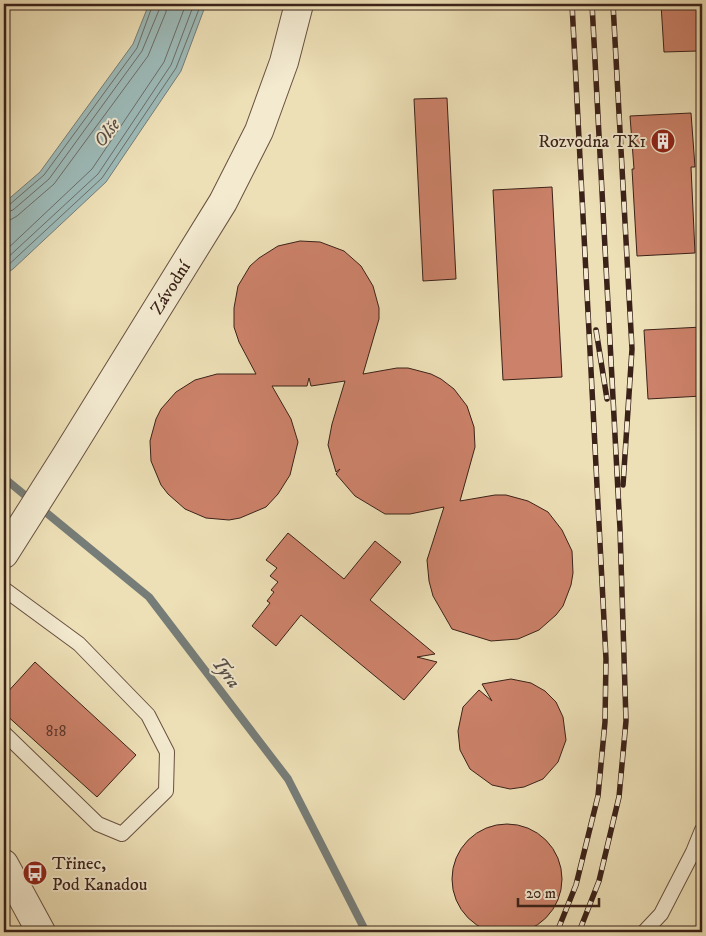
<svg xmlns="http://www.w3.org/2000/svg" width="706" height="936" font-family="'IM FELL DW Pica',serif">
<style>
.water{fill:#9dbab8;stroke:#767d78}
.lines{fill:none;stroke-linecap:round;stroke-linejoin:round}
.shore{stroke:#6c6e68;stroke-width:1}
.stream{stroke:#767d78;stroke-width:8}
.building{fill:#cc826a;stroke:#3b2219}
.service-casing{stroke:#685140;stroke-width:16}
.minor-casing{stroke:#685140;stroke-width:30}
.tertiary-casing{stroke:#685140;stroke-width:30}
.service{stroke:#f3ead0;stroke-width:14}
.minor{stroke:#f3ead0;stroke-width:28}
.tertiary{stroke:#f3ead0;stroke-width:28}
.rail-casing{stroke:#3b2219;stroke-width:5.5}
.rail{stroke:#f3ead0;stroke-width:4;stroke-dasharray:11;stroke-linecap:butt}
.labels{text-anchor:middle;stroke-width:4;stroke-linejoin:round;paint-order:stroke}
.number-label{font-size:15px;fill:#5f3a2d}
.poi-label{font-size:18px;fill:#3b2219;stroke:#f3ead0;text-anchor:end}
.street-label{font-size:18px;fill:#3b2219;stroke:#f3ead0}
.water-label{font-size:19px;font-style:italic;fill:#585049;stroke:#f3ead0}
</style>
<rect width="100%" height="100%" fill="#eddfb6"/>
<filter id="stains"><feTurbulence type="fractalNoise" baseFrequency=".004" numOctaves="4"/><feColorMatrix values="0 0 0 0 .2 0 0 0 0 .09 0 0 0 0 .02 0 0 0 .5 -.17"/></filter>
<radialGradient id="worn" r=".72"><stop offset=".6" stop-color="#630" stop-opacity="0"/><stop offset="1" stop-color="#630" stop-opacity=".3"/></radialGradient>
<polygon class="water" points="149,4 206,4 181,71 106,182 13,269 4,275 4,203 40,172 133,44"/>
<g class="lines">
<g class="shore">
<polyline points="4,206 9,205 44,175 137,48 153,4"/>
<polyline points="4,213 13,210 49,179 142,51 159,10 160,4"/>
<polyline points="4,220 10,220 17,216 54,184 148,56 166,12 167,4"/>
<polyline points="4,252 92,169 164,62 186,4"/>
<polyline points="4,261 98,174 171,65 194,4"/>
<polyline points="4,269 102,178 176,68 201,4"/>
</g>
<polyline class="stream" points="4,478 149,597 288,779 366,932"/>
</g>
<g class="building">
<polygon points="661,4 702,4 702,39 697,39 698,51 664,52"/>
<polygon points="447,98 456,279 423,281 414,99"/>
<polygon points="691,113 695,167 691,167 695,253 637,256 632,169 634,169 630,116"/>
<polygon points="552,187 562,377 503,380 493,190"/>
<polygon points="300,241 320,242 344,251 361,266 373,286 379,308 379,319 363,374 397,368 408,368 431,374 441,379 454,389 467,406 474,427 475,447 460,501 495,495 506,495 528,501 548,512 562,530 572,551 573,573 571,585 563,606 556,615 539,630 518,639 491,641 452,629 433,596 429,581 427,560 444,507 410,514 385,514 355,496 336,474 340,469 336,472 328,445 332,424 345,381 311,386 309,378 307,386 272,386 291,419 298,442 290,475 278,494 266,507 240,518 229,520 206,518 185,509 168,494 161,485 151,461 150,441 156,419 161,409 176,392 195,380 217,374 256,374 239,342 234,327 234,308 238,286 250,266 259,258 278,246"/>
<polygon points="702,327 702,396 648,399 644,330"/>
<polygon points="288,533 344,579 375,541 401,562 370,600 435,654 417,657 437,662 404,700 301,615 276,646 252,626 270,603 267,601 274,592 271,590 278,582 270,576 277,568 266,560"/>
<polygon points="35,662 136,755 97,797 4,713 4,696"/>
<polygon points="511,679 531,683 545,691 556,702 563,717 566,740 558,762 543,779 524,787 510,789 492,785 470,769 460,750 458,731 463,707 479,690 492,701 482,684"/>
<circle cx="507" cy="879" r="55"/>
</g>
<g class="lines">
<defs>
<g id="service">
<polyline points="4,589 79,644 148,715 167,752 166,791 122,834 98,824 4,733"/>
<polyline points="644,932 661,914 693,852 702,830"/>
</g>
<polyline id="minor" points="4,864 41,932"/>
<g id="tertiary">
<path id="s1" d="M4,554L66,456L223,202L259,131L284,62L299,4"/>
</g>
</defs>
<use href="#service" class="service-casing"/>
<use href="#minor" class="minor-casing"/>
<use href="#tertiary" class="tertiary-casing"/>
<use href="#service" class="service"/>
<use href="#minor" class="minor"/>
<use href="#tertiary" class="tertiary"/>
<defs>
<g id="rail">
<polyline points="613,4 632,349 623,485"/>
<polyline points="596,330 607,399"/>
<polyline points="557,932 576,885 598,796 605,722 606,659 572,4"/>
<polyline points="579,932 599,881 619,797 626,721 620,529 592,4"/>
</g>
</defs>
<use href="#rail" class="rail-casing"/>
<use href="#rail" class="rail"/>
</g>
<defs>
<symbol id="building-disc" viewBox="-11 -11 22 22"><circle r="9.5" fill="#8f2418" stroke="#f3ead0"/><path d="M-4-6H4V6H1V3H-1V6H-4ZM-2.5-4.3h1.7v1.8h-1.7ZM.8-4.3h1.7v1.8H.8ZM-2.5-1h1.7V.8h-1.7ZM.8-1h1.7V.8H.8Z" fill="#fff"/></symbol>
<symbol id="bus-disc" viewBox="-11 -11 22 22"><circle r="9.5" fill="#8f2418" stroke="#f3ead0"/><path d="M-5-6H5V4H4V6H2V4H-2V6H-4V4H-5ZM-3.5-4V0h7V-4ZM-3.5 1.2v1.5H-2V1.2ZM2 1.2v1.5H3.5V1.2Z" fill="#fff"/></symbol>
</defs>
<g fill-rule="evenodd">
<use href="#building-disc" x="649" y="127" width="28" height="28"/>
<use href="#bus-disc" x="21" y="859" width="28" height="28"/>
</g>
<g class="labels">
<g class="number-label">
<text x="56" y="736">818</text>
</g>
<g class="poi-label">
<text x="646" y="147">Rozvodna TK1</text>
<text x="52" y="869" text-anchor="start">Třinec,<tspan x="52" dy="21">Pod Kanadou</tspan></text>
</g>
<g class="street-label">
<text dy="6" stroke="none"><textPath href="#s1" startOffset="314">Závodní</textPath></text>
</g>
<g class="water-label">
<text transform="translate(106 132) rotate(-52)" y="7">Olše</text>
<text transform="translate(227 672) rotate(53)" y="7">Tyra</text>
</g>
</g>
<rect width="706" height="936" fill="none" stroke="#eddfb6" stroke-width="20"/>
<rect x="5" y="5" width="696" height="926" fill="none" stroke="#3b2219" stroke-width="2.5"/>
<rect x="10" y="10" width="686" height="916" fill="none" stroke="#3b2219"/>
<path d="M518 898v8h81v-8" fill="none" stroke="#3b2219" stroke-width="2.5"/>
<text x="526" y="898" font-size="15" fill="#3b2219" stroke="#f3ead0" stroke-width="4" paint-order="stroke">20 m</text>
<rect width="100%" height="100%" filter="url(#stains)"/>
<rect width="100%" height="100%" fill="url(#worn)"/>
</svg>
